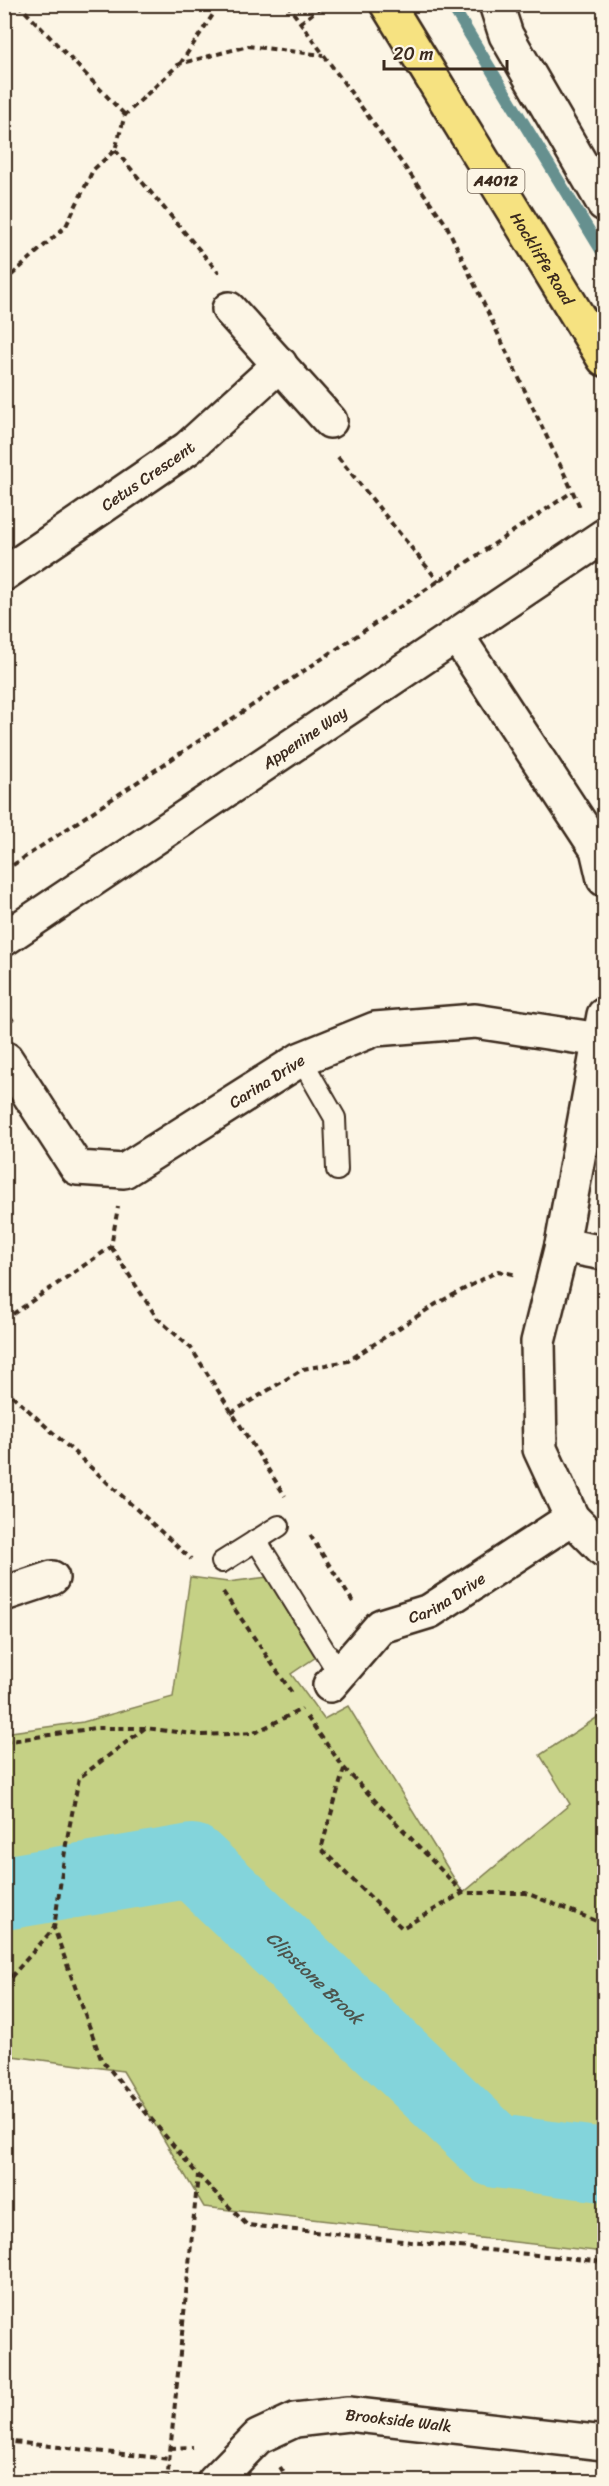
<svg xmlns="http://www.w3.org/2000/svg" width="609" height="2486" font-family="Sriracha,sans-serif">
<style>
.green{fill:#c5d185;stroke:#807e52;stroke-width:1.5}
.lines{fill:none;stroke-linecap:round;stroke-linejoin:round}
.stream{stroke:#66908f;stroke-width:12}
.river{stroke:#83d4db;stroke-width:74}
.service-casing{stroke:#3b2a1e;stroke-width:24}
.minor-casing{stroke:#3b2a1e;stroke-width:38}
.tertiary-casing{stroke:#3b2a1e;stroke-width:38}
.primary-casing{stroke:#3b2a1e;stroke-width:38}
.path{stroke:#3b2a1e;stroke-width:4;stroke-dasharray:6 4.5;stroke-linecap:butt}
.service{stroke:#fcf5e5;stroke-width:20}
.minor{stroke:#fcf5e5;stroke-width:33}
.tertiary{stroke:#fcf5e5;stroke-width:33}
.primary{stroke:#f6e281;stroke-width:33}
.labels{text-anchor:middle;stroke-width:4.5;stroke-linejoin:round;paint-order:stroke}
.shield{fill:#fcf5e5;stroke:#75675a;stroke-width:1.5}
.shield-label{font-size:15px;font-weight:bold;fill:#3b2a1e}
.street-label{font-size:16px;fill:#3b2a1e;stroke:#fcf5e5}
.water-label{font-size:18px;font-style:italic;fill:#4d544d;stroke:#fcf5e5}
</style>
<rect width="100%" height="100%" fill="#fcf5e5"/>
<filter id="ink" filterUnits="userSpaceOnUse"><feTurbulence type="fractalNoise" baseFrequency=".0167" numOctaves="2"/><feDisplacementMap in="SourceGraphic" scale="12" xChannelSelector="R" yChannelSelector="G"/><feConvolveMatrix kernelMatrix="1 2 1 2 8 2 1 2 1" color-interpolation-filters="sRGB"/></filter>
<g filter="url(#ink)">
<g class="green">
<polygon points="190,1577 228,1582 268,1577 316,1657 291,1674 324,1719 348,1706 463,1893 570,1804 540,1755 604,1713 604,2173 496,2148 192,1858 5,1890 4,1733 83,1722 173,1697"/>
<polygon points="192,1863 495,2155 604,2180 604,2252 204,2207 123,2071 5,2055 5,1897"/>
</g>
<g class="lines">
<polyline class="stream" points="451,4 604,255"/>
<path class="river" id="s1" d="M4,1893L192,1861L496,2151L604,2165"/>
<defs>
<g id="service">
<polyline points="301,1059 335,1118 337,1170"/>
<polyline points="256,1540 339,1674"/>
<polyline points="222,1562 279,1526"/>
</g>
<g id="minor">
<polyline points="496,4 506,35 604,204"/>
<polyline points="229,309 330,421"/>
<path id="s2" d="M4,574L188,448L280,364"/>
<polyline points="457,636 597,849 604,879"/>
<polyline points="604,1015 562,1245 538,1342 540,1449 572,1518 604,1550"/>
<path id="s3" d="M6,1059L77,1168L124,1171L301,1059L375,1029L475,1021L600,1040"/>
<polyline points="562,1245 604,1253"/>
<polyline points="4,1594 52,1578"/>
<path id="s4" d="M330,1685L381,1626L430,1611L572,1518"/>
<path id="s5" d="M214,2482L258,2437L295,2420L348,2414L604,2443"/>
</g>
<g id="tertiary">
<path id="s6" d="M4,939L604,536"/>
</g>
<g id="primary">
<path id="s7" d="M387,4L604,359"/>
</g>
</defs>
<use href="#service" class="service-casing"/>
<use href="#minor" class="minor-casing"/>
<use href="#tertiary" class="tertiary-casing"/>
<use href="#primary" class="primary-casing"/>
<g class="path">
<polyline points="18,4 125,115"/>
<polyline points="287,4 446,224 580,507"/>
<polyline points="300,23 325,4"/>
<polyline points="180,64 220,4"/>
<polyline points="115,150 219,273"/>
<polyline points="4,282 66,226 93,170 115,150 125,115 179,64 248,46 323,55"/>
<polyline points="338,457 439,582"/>
<polyline points="4,871 572,492"/>
<polyline points="4,1007 13,1021"/>
<polyline points="111,1247 157,1318 191,1348 285,1496"/>
<polyline points="4,1320 111,1247 118,1207"/>
<polyline points="4,1388 191,1559"/>
<polyline points="231,1413 303,1369 348,1361 436,1304 498,1271 517,1275"/>
<polyline points="310,1535 353,1602"/>
<polyline points="223,1592 292,1693"/>
<polyline points="307,1717 344,1768 463,1893 526,1893 604,1924"/>
<polyline points="145,1728 79,1778 66,1844 54,1928 101,2059 198,2175 247,2225 604,2262"/>
<polyline points="4,1742 95,1728 145,1728 201,1735 254,1733 302,1709"/>
<polyline points="344,1769 321,1849 402,1928 463,1893"/>
<polyline points="4,1985 54,1928"/>
<polyline points="4,2441 169,2459"/>
<polyline points="170,2448 193,2447"/>
<polyline points="280,2467 290,2482"/>
<polyline points="167,2482 198,2175"/>
</g>
<use href="#service" class="service"/>
<use href="#minor" class="minor"/>
<use href="#tertiary" class="tertiary"/>
<use href="#primary" class="primary"/>
</g>
</g>
<g class="labels">
<rect class="shield" x="467.5" y="169" width="57" height="24" rx="4.5"/>
<g class="shield-label">
<text x="496" y="186">A4012</text>
</g>
<g class="street-label">
<text dy="6" stroke="none"><textPath href="#s7" startOffset="298">Hockliffe Road</textPath></text>
<text dy="6" stroke="none"><textPath href="#s2" startOffset="174">Cetus Crescent</textPath></text>
<text dy="6" stroke="none"><textPath href="#s6" startOffset="362">Appenine Way</textPath></text>
<text dy="6" stroke="none"><textPath href="#s3" startOffset="346">Carina Drive</textPath></text>
<text dy="6" stroke="none"><textPath href="#s4" startOffset="150">Carina Drive</textPath></text>
<text dy="6" stroke="none"><textPath href="#s5" startOffset="208">Brookside Walk</textPath></text>
</g>
<g class="water-label">
<text dy="6" stroke="none"><textPath href="#s1" startOffset="360">Clipstone Brook</textPath></text>
</g>
</g>
<rect width="609" height="2486" fill="none" stroke="#fcf5e5" stroke-width="24"/>
<rect x="12" y="12" width="585" height="2462" fill="none" stroke="#3b2a1e" stroke-width="2" filter="url(#ink)"/>
<path d="M384 60v9h123v-9" fill="none" stroke="#3b2a1e" stroke-width="3"/>
<text x="393" y="60" font-size="18" fill="#3b2a1e" stroke="#fcf5e5" stroke-width="4.5" paint-order="stroke">20 m</text>
</svg>
